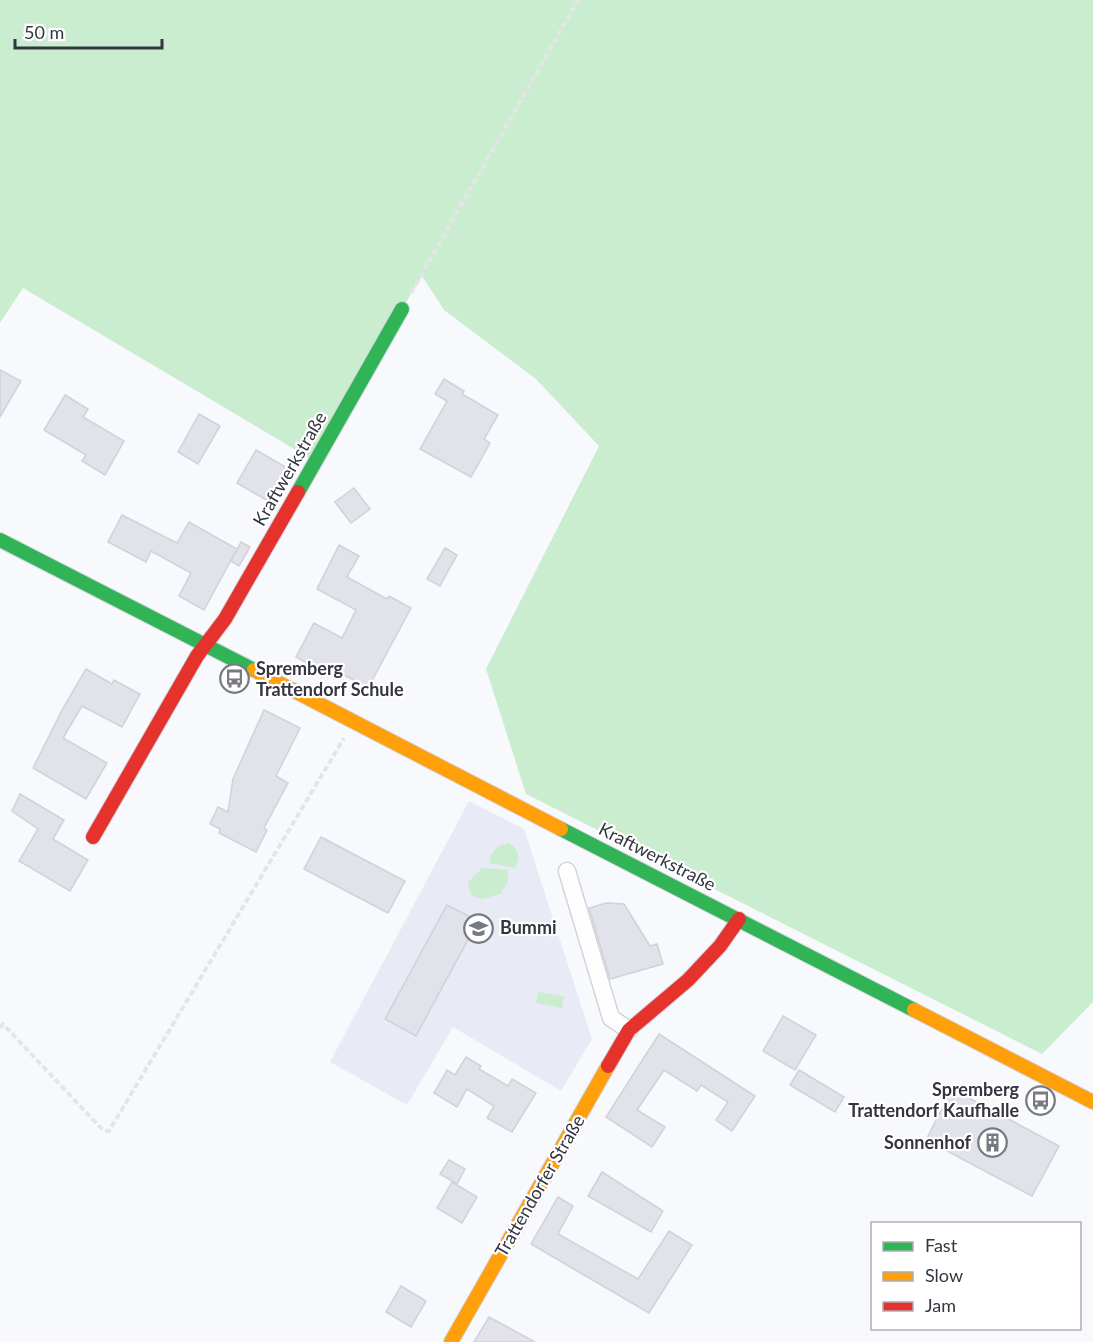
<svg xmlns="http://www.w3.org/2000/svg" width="1093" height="1342" font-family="Lato,sans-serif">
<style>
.built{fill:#e8eaf5}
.green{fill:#c9edce}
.building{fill:#e1e2ea;stroke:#d0d1d9;stroke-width:1.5}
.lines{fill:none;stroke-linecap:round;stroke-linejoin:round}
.street-casing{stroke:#d3d4dc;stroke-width:19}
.fast-casing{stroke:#d3d4dc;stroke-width:16}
.slow-casing{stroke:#d3d4dc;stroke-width:16}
.jam-casing{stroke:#d3d4dc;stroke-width:16}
.path{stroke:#e4e5e7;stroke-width:4;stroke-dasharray:6 3;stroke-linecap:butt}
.street{stroke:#fefeff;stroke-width:16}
.fast{stroke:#30b455;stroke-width:14}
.slow{stroke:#ff9f0a;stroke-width:14}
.jam{stroke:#e5322d;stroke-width:14}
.labels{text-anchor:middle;stroke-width:4.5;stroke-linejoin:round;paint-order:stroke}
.street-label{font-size:18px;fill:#333541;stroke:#fff}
.poi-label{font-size:18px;font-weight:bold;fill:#333541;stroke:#fff;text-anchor:start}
</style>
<rect width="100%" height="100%" fill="#f8f9fd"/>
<polygon class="built" points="469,801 524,829 592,1039 561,1091 453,1027 407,1105 330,1062"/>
<g class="green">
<polygon points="0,0 1093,0 1093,1002 1042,1054 526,794 486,669 599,446 536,379 444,310 422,276 311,459 23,288 0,323"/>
<path d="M509,843C519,849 521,859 514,868L490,863C489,852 499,844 509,843Z"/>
<polygon points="482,868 508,870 508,882 500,894 482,899 472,896 468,886 469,881"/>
<polygon points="538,992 564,996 562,1008 536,1003"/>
</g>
<g class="building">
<polygon points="0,370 21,381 0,417"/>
<polygon points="444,379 464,391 462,394 498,415 484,439 490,443 471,477 420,449 447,401 435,394"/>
<polygon points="65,395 88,409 83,417 124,441 105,475 82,461 86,455 44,430"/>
<polygon points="199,414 220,426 198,464 178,452"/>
<polygon points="256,450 287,468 268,501 237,483"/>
<polygon points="354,488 370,509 351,523 335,502"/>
<polygon points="122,515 177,543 189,522 237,549 204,610 179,596 191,573 151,551 146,562 108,542"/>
<polygon points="241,542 250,547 239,566 231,561"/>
<polygon points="339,545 359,556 347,577 387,599 389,596 411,608 368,688 333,669 330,675 296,657 314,623 342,638 356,610 317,589"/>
<polygon points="445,548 457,555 440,586 427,579"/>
<polygon points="86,669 112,684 114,680 140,694 122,727 82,706 63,738 107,763 86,799 33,768 62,710"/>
<polygon points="264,710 300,728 276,776 288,783 264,828 267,830 256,852 219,833 220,829 210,824 218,807 228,812 233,779"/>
<polygon points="20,794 64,820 53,839 88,860 70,891 19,861 38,829 12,811"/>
<polygon points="321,837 405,881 388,913 304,869"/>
<polygon points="606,903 624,904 650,946 657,944 663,964 610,979 589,908"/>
<polygon points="447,905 478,921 416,1036 385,1019"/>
<polygon points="783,1016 816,1035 795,1070 763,1051"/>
<polygon points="659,1034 755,1096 732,1131 716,1120 728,1102 701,1085 697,1091 664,1070 637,1110 665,1127 652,1147 606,1117"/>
<polygon points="466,1057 481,1066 479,1069 508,1086 512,1079 536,1093 512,1132 487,1118 494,1106 467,1089 457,1107 434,1093 447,1070 455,1075"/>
<polygon points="799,1070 844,1097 835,1112 790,1085"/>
<polygon points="952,1089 1059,1146 1032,1196 926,1140"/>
<polygon points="449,1160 465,1169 457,1184 440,1174"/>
<polygon points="602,1172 663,1211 651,1232 588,1196"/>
<polygon points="452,1182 477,1197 462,1223 437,1208"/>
<polygon points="558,1197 573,1206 558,1234 638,1279 669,1231 692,1245 649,1313 531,1244"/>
<polygon points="401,1286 426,1301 411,1327 386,1312"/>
<polygon points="489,1317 535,1342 474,1342"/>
</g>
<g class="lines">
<defs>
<polyline id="street" points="567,871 611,1018 629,1030"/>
<g id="fast">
<polyline points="298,492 402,309"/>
<polyline points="0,540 254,670"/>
<polyline points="561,829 914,1010"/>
</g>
<g id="slow">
<polyline points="254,670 561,829"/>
<polyline points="914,1010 1093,1102"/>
<polyline points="451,1342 608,1066"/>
</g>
<g id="jam">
<polyline points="93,837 197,656 225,619 298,492"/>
<polyline points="608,1066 629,1030 688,980 720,946 739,919"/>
</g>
</defs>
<use href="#street" class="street-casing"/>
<use href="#fast" class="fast-casing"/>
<use href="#slow" class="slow-casing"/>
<use href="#jam" class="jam-casing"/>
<g class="path">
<polyline points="411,293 578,0"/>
<polyline points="0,1028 3,1024 99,1126 105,1131 109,1131 344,738"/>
</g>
<use href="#street" class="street"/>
<use href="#fast" class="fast"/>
<use href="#slow" class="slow"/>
<use href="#jam" class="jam"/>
</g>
<defs>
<symbol id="bus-ring" viewBox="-11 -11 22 22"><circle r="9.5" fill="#fff" stroke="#787a83" stroke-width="1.5"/><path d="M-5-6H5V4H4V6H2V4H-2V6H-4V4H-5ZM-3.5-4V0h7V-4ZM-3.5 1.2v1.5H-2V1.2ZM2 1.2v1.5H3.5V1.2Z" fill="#787a83"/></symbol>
<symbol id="school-ring" viewBox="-11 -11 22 22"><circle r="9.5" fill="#fff" stroke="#787a83" stroke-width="1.5"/><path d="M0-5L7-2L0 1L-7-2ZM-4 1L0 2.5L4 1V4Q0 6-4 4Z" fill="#787a83"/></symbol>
<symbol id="building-ring" viewBox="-11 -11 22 22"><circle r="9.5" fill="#fff" stroke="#787a83" stroke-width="1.5"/><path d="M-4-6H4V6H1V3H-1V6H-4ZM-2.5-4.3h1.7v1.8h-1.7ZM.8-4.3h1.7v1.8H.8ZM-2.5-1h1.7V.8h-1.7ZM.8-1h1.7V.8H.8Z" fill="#787a83"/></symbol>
</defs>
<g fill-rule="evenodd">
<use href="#bus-ring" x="218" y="662" width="33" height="33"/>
<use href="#school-ring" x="462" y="912" width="33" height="33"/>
<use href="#bus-ring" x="1024" y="1084" width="33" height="33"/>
<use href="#building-ring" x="976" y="1126" width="33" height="33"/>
</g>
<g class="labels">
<g class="street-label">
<text transform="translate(290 469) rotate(-60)" y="6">Kraftwerkstraße</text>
<text transform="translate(657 857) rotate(27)" y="6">Kraftwerkstraße</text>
<text transform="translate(540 1186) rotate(-60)" y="6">Trattendorfer Straße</text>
</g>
<g class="poi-label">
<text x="256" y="675">Spremberg<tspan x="256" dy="21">Trattendorf Schule</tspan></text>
<text x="500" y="934">Bummi</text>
<text x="1019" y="1096" text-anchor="end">Spremberg<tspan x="1019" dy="21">Trattendorf Kaufhalle</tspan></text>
<text x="971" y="1149" text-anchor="end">Sonnenhof</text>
</g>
</g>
<rect x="871" y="1222" width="210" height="108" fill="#ffffff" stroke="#adaeb3" stroke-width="1.5"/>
<rect x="883" y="1242" width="30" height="9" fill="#30b455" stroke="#adaeb3" stroke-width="1.5"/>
<text x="925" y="1252" font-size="18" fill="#333541">Fast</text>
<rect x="883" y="1272" width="30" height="9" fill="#ff9f0a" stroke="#adaeb3" stroke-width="1.5"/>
<text x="925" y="1282" font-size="18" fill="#333541">Slow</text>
<rect x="883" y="1302" width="30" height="9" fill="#e5322d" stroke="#adaeb3" stroke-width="1.5"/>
<text x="925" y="1312" font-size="18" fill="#333541">Jam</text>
<path d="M15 39v9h147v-9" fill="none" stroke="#333541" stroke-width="3"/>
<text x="24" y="39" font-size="18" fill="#333541" stroke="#ffffff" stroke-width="4.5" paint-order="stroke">50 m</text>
</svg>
